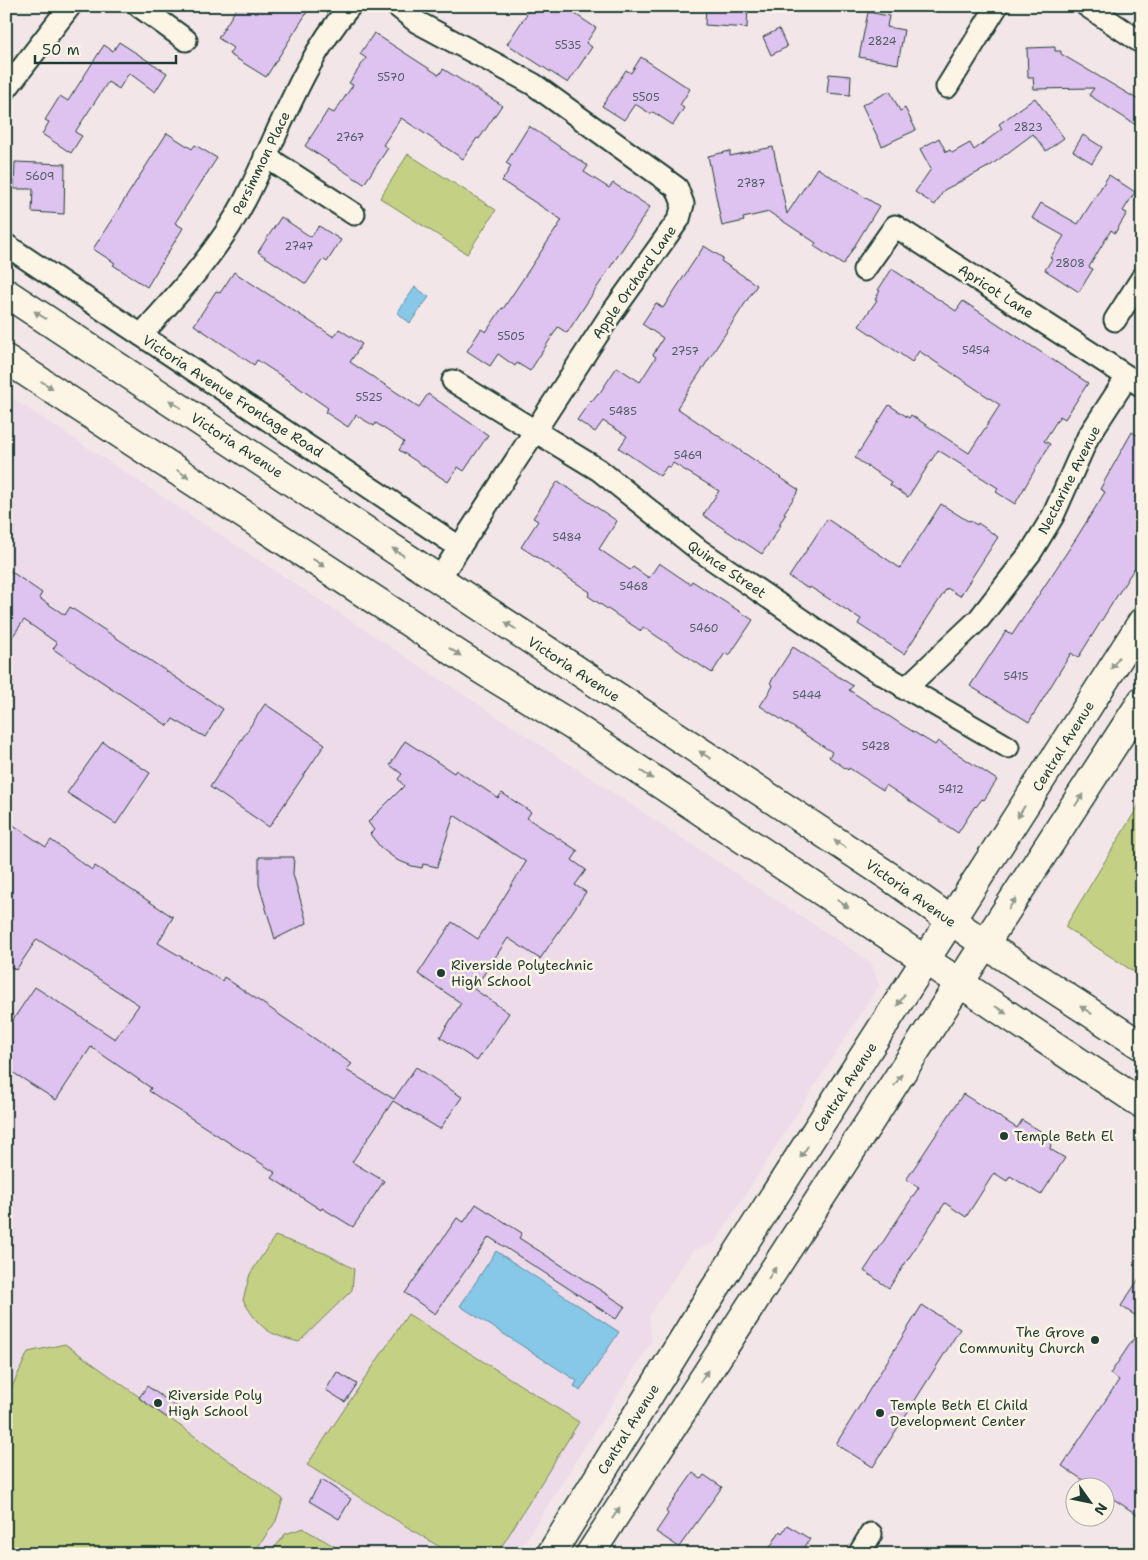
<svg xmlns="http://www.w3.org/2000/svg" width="1148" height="1560" font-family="'Shantell Sans',sans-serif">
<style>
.built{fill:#eddbea}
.green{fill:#c4d084;stroke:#72865c}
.water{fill:#87c7e8;stroke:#5d90a0}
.building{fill:#dec2f0;stroke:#1f3d34}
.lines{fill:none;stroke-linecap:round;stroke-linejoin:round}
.minor-casing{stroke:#1f3d34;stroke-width:25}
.secondary-casing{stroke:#1f3d34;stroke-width:31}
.primary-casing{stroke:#1f3d34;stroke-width:31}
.minor{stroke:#fcf5e5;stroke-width:21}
.secondary{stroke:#fcf5e5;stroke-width:28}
.primary{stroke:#fcf5e5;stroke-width:28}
.oneway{fill:#8e998c}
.poi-dot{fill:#1f3d34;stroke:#fcf5e5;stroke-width:2}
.labels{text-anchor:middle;stroke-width:5;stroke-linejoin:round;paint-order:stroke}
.number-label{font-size:11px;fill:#4f5e63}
.street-label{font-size:14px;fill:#1f3d34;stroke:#fcf5e5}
.poi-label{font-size:14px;fill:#1f3d34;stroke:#fcf5e5;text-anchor:start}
</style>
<rect width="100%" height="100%" fill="#f3e6e8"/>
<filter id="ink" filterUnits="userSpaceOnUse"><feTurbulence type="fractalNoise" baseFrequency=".02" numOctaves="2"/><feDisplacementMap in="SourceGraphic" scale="10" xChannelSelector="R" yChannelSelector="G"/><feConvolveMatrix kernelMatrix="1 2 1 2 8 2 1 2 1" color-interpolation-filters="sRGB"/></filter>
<g filter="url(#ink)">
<polygon class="built" points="6,394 871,962 879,985 714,1244 693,1250 649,1316 652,1341 517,1554 6,1554"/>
<g class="green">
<polygon points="408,154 496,210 467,254 380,198"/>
<polygon points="1142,800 1142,977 1065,927"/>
<path d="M275,1236L327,1254L354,1269L352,1290L299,1342C267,1334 260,1329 243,1300L250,1274Z"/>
<polygon points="408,1314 579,1422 497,1554 451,1554 307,1465"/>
<polygon points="65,1344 283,1499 276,1521 253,1554 6,1554 6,1400 28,1352"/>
<polygon points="304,1528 304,1529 348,1554 270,1554 285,1534"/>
</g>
<g class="water">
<polygon points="415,287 429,297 410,323 397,313"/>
<polygon points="496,1251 619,1332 580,1391 574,1386 577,1381 460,1306"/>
</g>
<g class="building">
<polygon points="238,6 311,6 266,77 229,54 233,48 218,38"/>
<polygon points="532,6 563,6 596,28 586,43 592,47 568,83 507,44"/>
<polygon points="706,6 748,6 747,28 705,25"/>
<polygon points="868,12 889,16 887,27 904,30 898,64 859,57"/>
<polygon points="779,29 787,47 771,55 763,37"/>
<polygon points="374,33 439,75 443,69 502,105 479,139 477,138 463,159 401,118 383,145 388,148 364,184 305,146 328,110 334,113 353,85 349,83 366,58 360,54"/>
<polygon points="119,42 167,73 155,92 129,73 119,89 108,82 75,132 82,136 71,153 42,134 49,122 45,120 60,96 68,101 104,45 113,51"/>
<polygon points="1055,47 1055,51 1061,51 1061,54 1142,102 1142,129 1089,95 1094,88 1034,89 1033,77 1028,77 1027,48"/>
<polygon points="641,57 690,89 680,105 684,108 673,125 653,112 651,114 635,104 624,120 602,106 626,70 631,73"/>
<polygon points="829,74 851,76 850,95 827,93"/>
<polygon points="890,91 900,111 905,108 916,130 882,146 862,105"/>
<polygon points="1035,98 1064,138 1046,151 1033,134 990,166 944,190 935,205 915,192 931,169 920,149 939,138 946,152 950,150 952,153 970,143 974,150 1002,129 999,124"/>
<polygon points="529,126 588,166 584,172 609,188 613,183 650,207 567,333 558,327 530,371 517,363 515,366 498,354 490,366 467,351 481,329 486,332 502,308 503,309 562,220 502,181 511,166 506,163"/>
<polygon points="167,133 192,149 195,145 217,158 175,223 183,228 147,287 113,265 115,263 93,249"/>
<polygon points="1083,135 1102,147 1092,163 1073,151"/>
<polygon points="773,147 787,214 817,168 879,206 843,265 814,246 816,243 769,212 743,218 744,221 722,226 708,156 730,151 730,156"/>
<polygon points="15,162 65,164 64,214 32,212 33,189 14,189"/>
<polygon points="1109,175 1135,192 1123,211 1127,213 1115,233 1111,230 1089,267 1093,269 1079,292 1045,270 1052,259 1050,258 1064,236 1032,218 1041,203 1078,224"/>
<polygon points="281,217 311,237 319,226 341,240 327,262 323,259 306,284 258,252"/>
<polygon points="704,246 723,258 721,261 757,285 677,408 799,490 784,513 786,514 779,524 781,525 762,554 703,515 719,491 673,463 670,468 667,466 660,476 619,448 627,436 603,421 595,432 577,420 591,400 592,401 598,393 599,394 617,367 640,382 656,357 653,355 663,338 642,324 656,303 663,308"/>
<polygon points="892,269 956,311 963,301 1088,383 1065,419 1060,416 1044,441 1050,444 1015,504 996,492 998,488 938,450 908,497 890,485 891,482 855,458 889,405 909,418 911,415 969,453 1000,405 919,351 912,362 859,326 877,300 875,299 880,291 878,290"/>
<polygon points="234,272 334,337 339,329 362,344 350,362 419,407 428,394 488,435 464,471 458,467 448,482 399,450 404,442 376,423 374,426 356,415 348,427 325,412 328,408 292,383 257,360 254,365 194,325 216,291 220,293"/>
<polygon points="1132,432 1142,438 1142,556 1078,658 1071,653 1029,722 970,686 1006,631 1012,635 1077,537 1105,492 1100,489"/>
<polygon points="558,481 617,521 599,549 630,570 633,567 649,578 659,563 690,584 692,581 753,620 729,656 725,653 712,673 643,627 641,631 606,608 588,596 590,592 521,547 538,521 533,518"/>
<polygon points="941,504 968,521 969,520 977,525 978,523 998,537 960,596 947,588 904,654 858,624 861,619 810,587 809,589 789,577 827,519 900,568"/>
<polygon points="6,568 42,593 39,598 65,615 70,607 223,709 205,737 173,719 168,726 53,649 57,643 24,620 6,646"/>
<polygon points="793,647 853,686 849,690 904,726 935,745 938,741 997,780 984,800 982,799 976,807 975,806 958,833 886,785 883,790 849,768 848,770 829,757 832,752 760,706 773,686 770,683"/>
<polygon points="265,704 325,744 269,827 210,787"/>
<polygon points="405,741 454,773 456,770 498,798 502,793 531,812 527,818 578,851 572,860 586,870 575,885 586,892 540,959 508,938 474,989 509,1013 477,1061 440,1037 461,1003 418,974 452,922 478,939 526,862 454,815 437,867 423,864 422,868 412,866 397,860 381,848 370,834 374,830 368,822 404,786 398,779 402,774 390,765"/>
<polygon points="103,742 150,773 116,824 67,793"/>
<polygon points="6,820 46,847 51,840 92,870 95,866 173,917 158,943 222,981 224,977 352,1064 346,1070 394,1099 416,1067 462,1097 440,1129 393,1101 352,1162 384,1181 353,1227 322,1208 321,1210 272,1178 276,1173 149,1091 151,1088 91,1047 56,1100 6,1068 6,1030 35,987 115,1039 139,1005 37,939 16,970 6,964"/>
<polygon points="259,857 294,857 293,874 307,923 275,939 259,885"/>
<polygon points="963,1094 1017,1128 1022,1120 1052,1138 1050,1149 1065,1158 1041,1195 1010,1176 1007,1181 994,1173 966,1217 945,1203 889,1288 864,1271 919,1187 906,1180"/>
<polygon points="476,1204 522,1233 519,1238 625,1306 616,1319 489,1237 435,1314 405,1293 457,1218 464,1222"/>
<polygon points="1142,1274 1142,1320 1121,1306"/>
<polygon points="922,1305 960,1329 873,1467 836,1444"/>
<polygon points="1142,1326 1142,1518 1106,1494 1106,1488 1095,1488 1062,1466 1119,1380 1110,1374"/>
<polygon points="337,1372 357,1384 345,1402 326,1390"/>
<polygon points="147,1386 177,1407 169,1419 139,1398"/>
<polygon points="693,1473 701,1479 704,1475 722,1487 679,1547 656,1532 668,1514 666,1511"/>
<polygon points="322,1480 351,1499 339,1519 309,1501"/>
<polygon points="787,1525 810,1539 800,1554 766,1554 780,1531 782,1533"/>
</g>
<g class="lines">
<defs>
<g id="minor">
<polyline points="139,6 186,40"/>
<polyline points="397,6 417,22 533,84 677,188 683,204 679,219 609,317 439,579"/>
<polyline points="1087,6 1142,43"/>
<polyline points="947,87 997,6"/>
<polyline points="6,89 70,6"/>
<polyline points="265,156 354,214"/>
<polyline points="6,245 459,547"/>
<polyline points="864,270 895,226 1142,386"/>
<polyline points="1115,320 1142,278"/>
<path d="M141,335C179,293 219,250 245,200C279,134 301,63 350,6"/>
<polyline points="453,381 599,470 699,550 872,668 1008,747"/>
<polyline points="905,689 979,619 1031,552 1053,516 1088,437 1127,377"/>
<polyline points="859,1554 871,1534"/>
</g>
<g id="secondary">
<polyline points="6,293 890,877 986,945 1142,1046"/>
<polyline points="6,359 482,670 573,726 1142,1104"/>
</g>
<g id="primary">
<polyline points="551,1554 712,1293 1142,622"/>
<polyline points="590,1554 1142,701"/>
</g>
</defs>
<use href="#minor" class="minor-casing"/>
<use href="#secondary" class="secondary-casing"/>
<use href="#primary" class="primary-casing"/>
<use href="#minor" class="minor"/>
<use href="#secondary" class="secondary"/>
<use href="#primary" class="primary"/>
</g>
<defs><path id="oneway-solid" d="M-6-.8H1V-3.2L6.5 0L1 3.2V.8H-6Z" transform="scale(1.25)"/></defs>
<g class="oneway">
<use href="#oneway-solid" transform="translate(40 315) rotate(-147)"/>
<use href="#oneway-solid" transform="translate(47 385) rotate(33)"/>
<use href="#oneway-solid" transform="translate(175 404) rotate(-147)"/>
<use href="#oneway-solid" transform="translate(183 474) rotate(33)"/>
<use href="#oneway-solid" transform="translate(398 552) rotate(-146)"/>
<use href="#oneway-solid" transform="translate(319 563) rotate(33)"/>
<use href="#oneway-solid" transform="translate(511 626) rotate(-147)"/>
<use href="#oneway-solid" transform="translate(455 652) rotate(33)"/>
<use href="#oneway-solid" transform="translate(1115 663) rotate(123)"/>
<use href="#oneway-solid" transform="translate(705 755) rotate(-147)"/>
<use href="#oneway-solid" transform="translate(647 775) rotate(33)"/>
<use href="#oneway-solid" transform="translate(1079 800) rotate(-57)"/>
<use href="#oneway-solid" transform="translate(1021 812) rotate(122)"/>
<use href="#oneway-solid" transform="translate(840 844) rotate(-147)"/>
<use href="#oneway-solid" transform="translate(843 904) rotate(33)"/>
<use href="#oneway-solid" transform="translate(1012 904) rotate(-57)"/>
<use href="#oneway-solid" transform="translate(901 1000) rotate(123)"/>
<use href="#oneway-solid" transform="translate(1001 1010) rotate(34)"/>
<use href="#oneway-solid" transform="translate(1086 1010) rotate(-147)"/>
<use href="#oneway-solid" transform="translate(898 1080) rotate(-57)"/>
<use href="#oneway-solid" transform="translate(804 1152) rotate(123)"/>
<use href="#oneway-solid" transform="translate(772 1273) rotate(-57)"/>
<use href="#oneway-solid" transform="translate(704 1376) rotate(-57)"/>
<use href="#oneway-solid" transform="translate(616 1513) rotate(-57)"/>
</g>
</g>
<g class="poi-dot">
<circle cx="441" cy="973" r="5"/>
<circle cx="1004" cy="1136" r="5"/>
<circle cx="1095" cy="1340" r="5"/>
<circle cx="158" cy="1403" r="5"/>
<circle cx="880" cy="1413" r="5"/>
</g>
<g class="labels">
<g class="number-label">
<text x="882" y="45">2824</text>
<text x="568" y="49">5535</text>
<text x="391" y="81">5570</text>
<text x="646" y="101">5505</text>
<text x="1028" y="131">2823</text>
<text x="350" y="141">2767</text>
<text x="40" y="180">5609</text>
<text x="751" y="187">2787</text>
<text x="299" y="250">2747</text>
<text x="1070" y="267">2808</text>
<text x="511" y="340">5505</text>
<text x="976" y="354">5454</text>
<text x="685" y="355">2757</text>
<text x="369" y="401">5525</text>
<text x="623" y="415">5485</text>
<text x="688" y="459">5469</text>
<text x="567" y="541">5484</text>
<text x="634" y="590">5468</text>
<text x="704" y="632">5460</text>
<text x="1016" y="680">5415</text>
<text x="807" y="699">5444</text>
<text x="876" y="750">5428</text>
<text x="951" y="793">5412</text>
</g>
<g class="street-label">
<text transform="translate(261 163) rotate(-64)" y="5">Persimmon Place</text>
<text transform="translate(634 282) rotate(-55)" y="5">Apple Orchard Lane</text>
<text transform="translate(996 291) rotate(33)" y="5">Apricot Lane</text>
<text transform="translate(233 396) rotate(33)" y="5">Victoria Avenue Frontage Road</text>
<text transform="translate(237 445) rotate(33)" y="5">Victoria Avenue</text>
<text transform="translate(1069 480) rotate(-63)" y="5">Nectarine Avenue</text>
<text transform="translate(727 569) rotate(34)" y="5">Quince Street</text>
<text transform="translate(574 669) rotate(33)" y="5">Victoria Avenue</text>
<text transform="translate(1063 746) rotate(-58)" y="5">Central Avenue</text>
<text transform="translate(911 893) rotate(35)" y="5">Victoria Avenue</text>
<text transform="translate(845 1087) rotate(-57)" y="5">Central Avenue</text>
<text transform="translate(628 1429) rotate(-58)" y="5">Central Avenue</text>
</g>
<g class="poi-label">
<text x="451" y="970">Riverside Polytechnic<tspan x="451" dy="16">High School</tspan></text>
<text x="1014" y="1141">Temple Beth El</text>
<text x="1085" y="1337" text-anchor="end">The Grove<tspan x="1085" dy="16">Community Church</tspan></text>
<text x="168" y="1400">Riverside Poly<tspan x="168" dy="16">High School</tspan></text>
<text x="890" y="1410">Temple Beth El Child<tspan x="890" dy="16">Development Center</tspan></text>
</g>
</g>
<rect width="1148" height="1560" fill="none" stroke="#fcf5e5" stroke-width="25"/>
<rect x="12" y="12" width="1123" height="1535" fill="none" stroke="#1f3d34" stroke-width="2" filter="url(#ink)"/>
<g transform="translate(1090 1502) rotate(123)"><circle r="24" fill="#fcf5e5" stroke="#a4ab9e"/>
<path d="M0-4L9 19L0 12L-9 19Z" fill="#1f3d34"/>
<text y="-8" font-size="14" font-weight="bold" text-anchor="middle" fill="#1f3d34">N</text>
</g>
<path d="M35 55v8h141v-8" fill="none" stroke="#1f3d34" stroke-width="2.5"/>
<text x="42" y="55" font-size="15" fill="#1f3d34" stroke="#fcf5e5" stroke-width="4" paint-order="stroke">50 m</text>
</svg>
